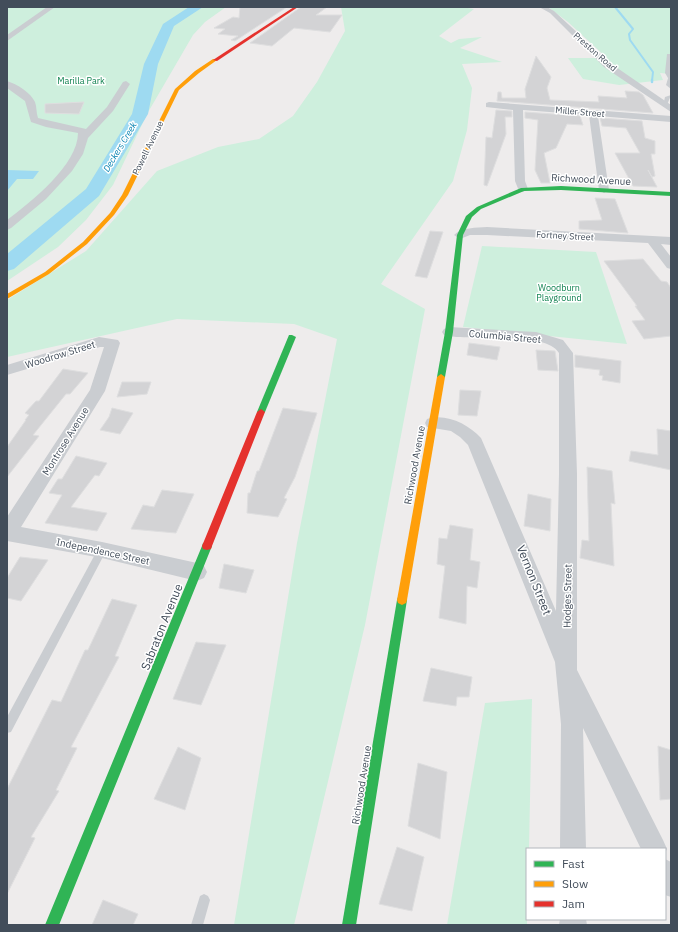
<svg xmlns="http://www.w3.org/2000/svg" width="678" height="932" font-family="'IBM Plex Sans',sans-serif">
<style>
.green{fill:#ceefdd}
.water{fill:#9edaf1}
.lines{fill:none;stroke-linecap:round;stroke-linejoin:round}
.stream-far1{stroke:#9edaf1;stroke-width:2}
.stream{stroke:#9edaf1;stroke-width:2.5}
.river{fill:#9edaf1;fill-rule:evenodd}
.building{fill:#d3d3d5;stroke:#dededf}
.lane{fill:#cacdd1;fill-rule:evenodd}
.street{fill:#cacdd1;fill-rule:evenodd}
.fast{fill:#30b455;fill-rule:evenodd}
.slow{fill:#ff9f0a;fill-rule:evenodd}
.jam{fill:#e5322d;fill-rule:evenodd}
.labels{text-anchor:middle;stroke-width:3;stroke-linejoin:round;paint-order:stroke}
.far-street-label{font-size:9px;fill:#424d5a;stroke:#fff}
.far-park-label{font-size:9px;fill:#0e814f;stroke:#fff}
.far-water-label{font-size:9px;font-style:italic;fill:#007faf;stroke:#fff}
.street-label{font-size:10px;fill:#424d5a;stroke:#fff}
.near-street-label{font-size:12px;fill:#424d5a;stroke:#fff}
</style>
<rect width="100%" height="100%" fill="#eeecec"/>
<g class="green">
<polygon points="7,7 226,7 205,22 193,35 147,114 113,185 86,220 58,247 7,281"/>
<polygon points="341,7 461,7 474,9 439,36 451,43 459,39 482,37 460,48 502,62 462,64 472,88 467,130 453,181 381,284 425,309 365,625 294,925 234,925 297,543 337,339 294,324 177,319 7,357 7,300 86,251 157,171 218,147 259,139 293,116 317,82 345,31"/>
<polygon points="548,7 671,7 671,74 660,73 663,80 619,85 583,79 568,58 607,58 568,22"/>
<polygon points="482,246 596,252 627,344 463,327"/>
<polygon points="532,699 529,849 527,849 527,925 447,925 485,703"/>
</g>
<polygon class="water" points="7,170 39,171 33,179 17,179 7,191"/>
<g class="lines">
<polyline class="stream-far1" points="615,7 633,29 629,34 630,40 653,72 652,81"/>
<polyline class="stream" points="652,82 652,80"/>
<polygon class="river" points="189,7 203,7 174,26 158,64 148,114 99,196 14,269 7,271 7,254 86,189 132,114 144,64 163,24"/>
</g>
<g class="building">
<polygon points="240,7 287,7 235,41 231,40 238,36 218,34 225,29 214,28 233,17 239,18"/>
<polygon points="301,7 327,7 316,15 342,15 330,32 294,28 272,46 250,43"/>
<polygon points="536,56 551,77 547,88 550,100 599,102 598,96 627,98 625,91 639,92 643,95 653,113 497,101 498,92 501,92 502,98 526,98 525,89"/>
<polygon points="84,102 79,114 45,113 45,104"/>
<polygon points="496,110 512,111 512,117 505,117 506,134 487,186 484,185 486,137 492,138"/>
<polygon points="525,112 580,116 583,125 567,124 556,148 544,153 550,183 541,183 535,170 538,120 525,118"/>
<polygon points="600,118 642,121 645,138 655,141 655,154 651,154 655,176 652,177 648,170 657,187 633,186 615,153 640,153 626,128 602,126"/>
<polygon points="595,198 615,199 628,233 579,229 579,221 602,220"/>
<polygon points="430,231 443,232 427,278 415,276"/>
<polygon points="643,259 661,281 667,282 671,288 671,336 644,339 632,321 645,320 635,306 637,306 604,261"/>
<polygon points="469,343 500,347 497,360 467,355"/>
<polygon points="536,350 555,351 558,371 538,370"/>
<polygon points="575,355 621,361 620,383 602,380 603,376 599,375 600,370 575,367"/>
<polygon points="63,369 88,373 70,394 66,394 33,435 39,436 7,477 7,447 26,420 25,420 29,415 25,413 36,401 39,401"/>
<polygon points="122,382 151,382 147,394 117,397"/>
<polygon points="460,390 481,391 477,416 458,415"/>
<polygon points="112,408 133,413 120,434 100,430 109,417"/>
<polygon points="283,408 317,413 295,477 284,498 287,499 278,517 247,513 248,493 250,493 257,471 259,471"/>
<polygon points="657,429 671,431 671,470 629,461 631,451 658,455"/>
<polygon points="76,456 107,463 99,476 95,475 71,507 107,513 97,531 45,523 62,495 49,493 58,479 62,479"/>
<polygon points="587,467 612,471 615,504 611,503 614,566 580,558 582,540 589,541"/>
<polygon points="162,490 194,494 176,533 131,529 143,505 154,507"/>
<polygon points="528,494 551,499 550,531 524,526"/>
<polygon points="450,525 473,529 470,560 480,562 477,588 467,586 466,624 439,618 445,566 437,564 439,538 447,539"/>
<polygon points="20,557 48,560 21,601 7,598 7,578"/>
<polygon points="224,564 254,570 246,593 219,588"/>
<polygon points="112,599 137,605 115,656 119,657 71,747 77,748 56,790 59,791 31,837 35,838 7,894 7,789 52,700 61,702 85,650 88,650"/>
<polygon points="196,642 226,645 201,705 173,699"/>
<polygon points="431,668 472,677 469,697 457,697 456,706 423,701"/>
<polygon points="658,746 671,750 671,799 660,800"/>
<polygon points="178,747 201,758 185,810 154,799"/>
<polygon points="418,763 447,772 440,839 408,826"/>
<polygon points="397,847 424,857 412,911 379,904"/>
<polygon points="103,900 138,914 133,925 92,925"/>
</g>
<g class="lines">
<g class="lane">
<polygon points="669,75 671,75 671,89 666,85"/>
<polygon points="671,95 667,105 663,106 665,97"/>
<polygon points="102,546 105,547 106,550 105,553 11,732 7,733 7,717 99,547"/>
<polygon points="204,894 208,896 210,900 203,925 191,925 200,896"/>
</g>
<g class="street">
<polygon points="47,7 55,7 7,41 7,35"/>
<polygon points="539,7 547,7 554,11 610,63 671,105 671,112 604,67 550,13"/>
<polygon points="667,54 671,54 671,79 668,78 665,73"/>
<path d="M7,81C17,84 31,93 35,102C37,107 36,113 38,118L86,129L107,107L123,82L126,81L130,84L113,111L88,138L83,154L72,171L46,199L11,228L7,230V220C31,202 78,165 78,133L46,127L31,122L25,101L7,88Z"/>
<polygon points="489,102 671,116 671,122 598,116 609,190 604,193 599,190 589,115 523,110 525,181 528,189 523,192 519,191 515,181 513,110 486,107 486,103"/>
<path d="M487,227L671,237V245L661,244L671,257V269L667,268L648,243L487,235H470L460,239L454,235C461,227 477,228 487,227Z"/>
<path d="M449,327L536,332L563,340L573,353L577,474V670L663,840L667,849L665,853V849H641L583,728L586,849H560L561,724L555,662L468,445L460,437L451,431L427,427L425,423L427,419C446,413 468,424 481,438L556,611L559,474V353C545,330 469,342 444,335L442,332L444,329Z"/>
<polygon points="99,337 118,340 120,343 105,391 21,527 102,542 197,563 204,566 207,572 204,578 197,581 102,558 7,541 7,517 90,390 104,347 100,347 7,375 7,365"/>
<polygon points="665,859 671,862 671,897 665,895"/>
<polygon points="560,919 586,919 587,925 559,925"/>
</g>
<g class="fast">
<polygon points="561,186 671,192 671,196 561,190 524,191 481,209 472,217 463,235 453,332 445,377 441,380 438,379 437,377 445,332 457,235 466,216 477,207 521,188"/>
<polygon points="289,335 292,335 296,337 265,412 261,415 258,414 257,412"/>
<polygon points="207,542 211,543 212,546 59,925 45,925 202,546 203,543"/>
<polygon points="402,595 406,597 407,600 356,925 342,925 397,600 398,597"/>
</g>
<g class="slow">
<polygon points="213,59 217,60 199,73 179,90 128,195 114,215 87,244 49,274 7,299 7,294 45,272 83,242 110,213 122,195 175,89 195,71"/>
<polygon points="441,374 445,377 407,600 406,603 402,605 398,603 397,600 437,377"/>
</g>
<g class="jam">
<polygon points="294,7 298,7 217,61 213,60"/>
<polygon points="261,409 265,412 212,546 211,549 207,550 203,549 202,546 257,412"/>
</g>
</g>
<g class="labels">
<g class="far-street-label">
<text transform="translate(595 52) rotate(41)" y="3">Preston Road</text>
<text transform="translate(580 112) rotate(5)" y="3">Miller Street</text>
<text transform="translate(148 148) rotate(-64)" y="3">Powell Avenue</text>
<text transform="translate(565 236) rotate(3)" y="3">Fortney Street</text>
</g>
<g class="far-park-label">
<text x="81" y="84">Marilla Park</text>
<text x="559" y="291">Woodburn<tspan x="559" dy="10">Playground</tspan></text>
</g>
<g class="far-water-label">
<text transform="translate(120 147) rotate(-59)" y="3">Deckers Creek</text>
</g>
<g class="street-label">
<text transform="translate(591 179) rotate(3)" y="4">Richwood Avenue</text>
<text transform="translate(505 336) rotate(5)" y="4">Columbia Street</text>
<text transform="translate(60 354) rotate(-17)" y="4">Woodrow Street</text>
<text transform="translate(65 441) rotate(-58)" y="4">Montrose Avenue</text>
<text transform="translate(414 465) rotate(-80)" y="4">Richwood Avenue</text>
<text transform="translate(103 551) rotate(12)" y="4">Independence Street</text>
<text transform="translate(567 596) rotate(-89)" y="4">Hodges Street</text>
<text transform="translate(361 785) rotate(-81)" y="4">Richwood Avenue</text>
</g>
<g class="near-street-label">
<text transform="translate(534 580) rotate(68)" y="4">Vernon Street</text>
<text transform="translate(162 627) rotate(-68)" y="4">Sabraton Avenue</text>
</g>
</g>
<rect width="678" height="932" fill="none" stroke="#424d5a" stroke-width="16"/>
<rect x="526" y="848" width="140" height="72" fill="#ffffff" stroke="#b3b8bd"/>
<rect x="534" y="861" width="20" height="6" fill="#30b455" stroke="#b3b8bd"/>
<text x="562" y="868" font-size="12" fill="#424d5a">Fast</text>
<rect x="534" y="881" width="20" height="6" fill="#ff9f0a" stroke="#b3b8bd"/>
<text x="562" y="888" font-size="12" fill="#424d5a">Slow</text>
<rect x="534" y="901" width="20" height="6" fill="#e5322d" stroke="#b3b8bd"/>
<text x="562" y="908" font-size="12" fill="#424d5a">Jam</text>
</svg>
